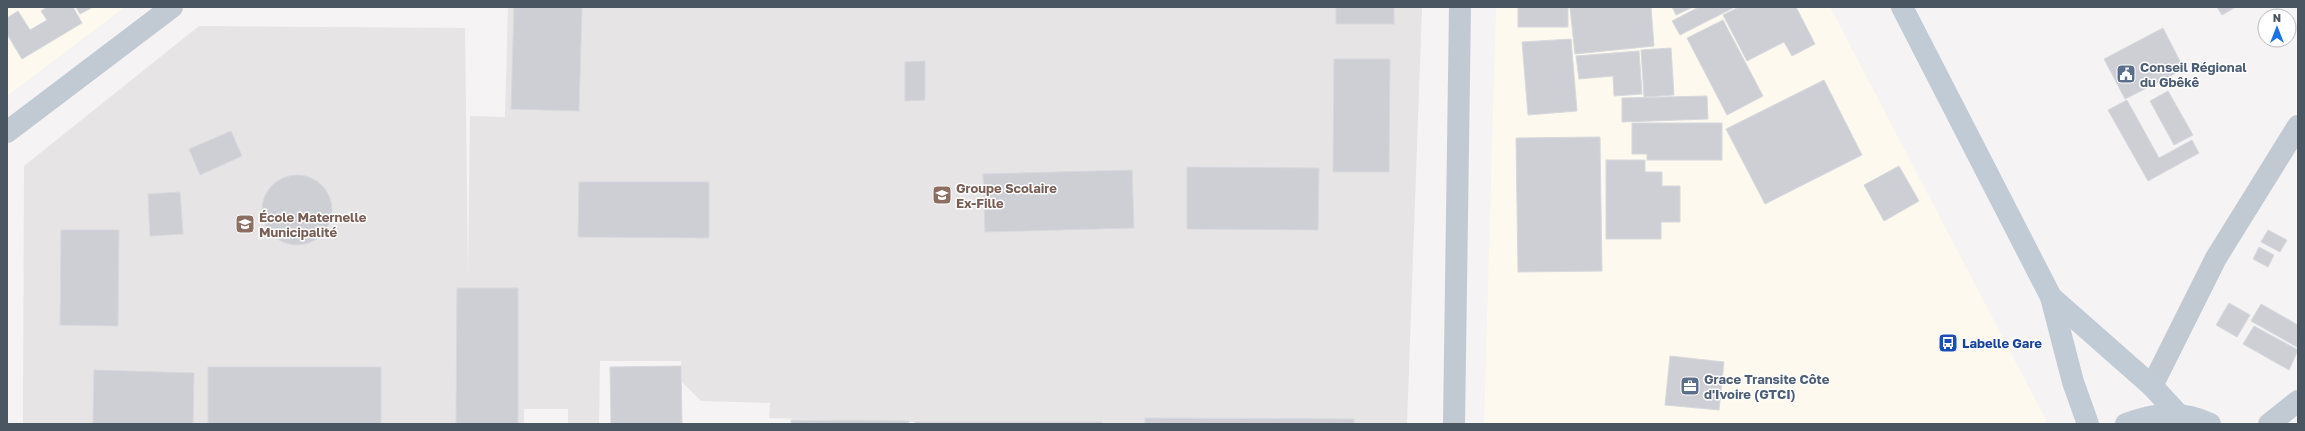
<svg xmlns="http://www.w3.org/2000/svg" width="2305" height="431" font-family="'Golos Text',sans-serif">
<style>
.commercial{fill:#fdf9ef}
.education{fill:#e6e4e5}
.building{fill:#cdcfd5;stroke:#d7d9de}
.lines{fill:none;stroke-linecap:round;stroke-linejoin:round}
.minor{stroke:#c1cad2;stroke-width:22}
.tertiary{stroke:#c1cad2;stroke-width:22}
.secondary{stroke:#c1cbd6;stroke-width:22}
.labels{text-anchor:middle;stroke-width:3;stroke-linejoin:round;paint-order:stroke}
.service-label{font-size:13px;font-weight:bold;fill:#4e5e75;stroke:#fff;text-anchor:start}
.education-label{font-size:13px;font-weight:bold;fill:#785e54;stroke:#fff;text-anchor:start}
.transit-label{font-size:13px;font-weight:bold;fill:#164399;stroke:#fff;text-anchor:start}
</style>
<rect width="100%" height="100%" fill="#f5f3f3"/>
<g class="commercial">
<polygon points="7,7 125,7 7,96"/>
<polygon points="1496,7 1830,7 2046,420 2044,424 1484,424"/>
</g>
<polygon class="education" points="508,7 1422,7 1407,424 984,424 769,418 770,403 701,401 682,382 681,361 600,361 599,424 568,424 568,409 524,409 524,424 23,424 24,166 199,26 465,28 468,280 470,116 505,117"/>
<g class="building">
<polygon points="47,7 73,7 82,23 22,59 7,34 7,18 18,11 30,30 47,20 41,11"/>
<polygon points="76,7 93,7 80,14"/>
<polygon points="514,7 582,7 579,111 511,109"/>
<rect x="1336" y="7" width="58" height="17"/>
<rect x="1518" y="7" width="50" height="20"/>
<polygon points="1584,7 1651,7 1654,46 1575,54 1570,8"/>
<polygon points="1672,7 1693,7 1676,15"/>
<polygon points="1699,7 1735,7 1680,35 1672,21"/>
<polygon points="1739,7 1796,7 1815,44 1792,56 1784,42 1747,61 1723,15"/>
<polygon points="2217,7 2236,7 2222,15"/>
<polygon points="1723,20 1763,96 1727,115 1687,38"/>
<polygon points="2163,28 2184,69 2125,99 2104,59"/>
<polygon points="1571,39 1577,111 1528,115 1522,42"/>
<polygon points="1671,48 1674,95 1644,97 1641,50"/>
<polygon points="1639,51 1642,94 1614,96 1613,76 1579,79 1576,56"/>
<polygon points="1334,59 1390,59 1389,172 1333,172"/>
<polygon points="925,61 925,100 905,101 905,62"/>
<polygon points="1824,80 1862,155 1765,204 1726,129"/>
<polygon points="2168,91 2193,135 2174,145 2150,101"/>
<polygon points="1707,96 1708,119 1622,122 1622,98"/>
<polygon points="2127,100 2159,158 2192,140 2199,153 2148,181 2108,110"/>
<polygon points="1632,123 1722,123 1722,160 1647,160 1647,154 1632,154"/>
<polygon points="231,131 242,156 200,175 189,149"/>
<polygon points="1600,137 1602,271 1518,272 1516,138"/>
<polygon points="1606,160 1645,160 1645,172 1662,172 1662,186 1680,186 1680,222 1661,222 1661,239 1606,239"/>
<polygon points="1899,166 1919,201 1884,221 1864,185"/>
<polygon points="1187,167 1319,168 1318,230 1187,229"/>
<polygon points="1132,170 1134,228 985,232 983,174"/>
<circle cx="297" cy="210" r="35"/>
<polygon points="579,182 709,182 709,238 578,237"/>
<polygon points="180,192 183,234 150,236 148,194"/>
<polygon points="61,230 119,230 118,326 60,325"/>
<polygon points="2268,230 2287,240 2280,252 2261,242"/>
<polygon points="2259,247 2274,255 2268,267 2253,259"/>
<polygon points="457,288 518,288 518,424 456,424"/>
<polygon points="2229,303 2250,315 2237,337 2216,325"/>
<polygon points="2261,304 2298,325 2297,347 2251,321"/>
<polygon points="2254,326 2298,350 2289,370 2243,344"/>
<polygon points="1670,356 1724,362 1719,410 1665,405"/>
<polygon points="681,366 682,424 611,424 610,367"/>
<rect x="208" y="367" width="173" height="57"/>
<polygon points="94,370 194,373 193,424 93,424"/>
<polygon points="1145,418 1354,419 1354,424 1145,424"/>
<polygon points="791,420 909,421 909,424 791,424"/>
<rect x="915" y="422" width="187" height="2"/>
</g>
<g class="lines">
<g class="minor">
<polyline points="2152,386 2216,258 2298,126"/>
<polyline points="1454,424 1460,7"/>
<polyline points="2269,424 2298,401"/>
</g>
<polyline class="tertiary" points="7,132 172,7"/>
<g class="secondary">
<polyline points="1902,7 2051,297 2073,382 2088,424"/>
<polyline points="2051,297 2152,386 2179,415"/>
<path d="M2126,424C2155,413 2181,410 2210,424"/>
</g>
</g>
<defs>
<symbol id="civic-square" viewBox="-11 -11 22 22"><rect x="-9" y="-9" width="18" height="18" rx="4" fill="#5c6f8a" stroke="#fff"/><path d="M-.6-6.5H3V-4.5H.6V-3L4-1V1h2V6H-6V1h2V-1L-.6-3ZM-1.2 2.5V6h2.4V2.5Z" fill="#fff"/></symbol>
<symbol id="school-square" viewBox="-11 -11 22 22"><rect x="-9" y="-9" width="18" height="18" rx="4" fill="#8d6e63" stroke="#fff"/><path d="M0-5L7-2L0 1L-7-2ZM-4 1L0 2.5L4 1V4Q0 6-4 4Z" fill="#fff"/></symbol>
<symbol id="bus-square" viewBox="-11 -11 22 22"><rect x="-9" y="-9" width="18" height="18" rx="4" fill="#1a4fb4" stroke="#fff"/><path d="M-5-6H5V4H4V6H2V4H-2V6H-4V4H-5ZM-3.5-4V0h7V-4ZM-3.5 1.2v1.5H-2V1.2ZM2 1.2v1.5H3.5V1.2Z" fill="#fff"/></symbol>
<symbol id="office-square" viewBox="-11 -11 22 22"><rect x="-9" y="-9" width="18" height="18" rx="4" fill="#5c6f8a" stroke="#fff"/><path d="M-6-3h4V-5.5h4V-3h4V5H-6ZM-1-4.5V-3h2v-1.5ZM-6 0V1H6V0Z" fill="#fff"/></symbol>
</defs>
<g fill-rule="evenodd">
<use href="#civic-square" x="2115" y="63" width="22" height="22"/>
<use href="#school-square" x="931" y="184" width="22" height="22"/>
<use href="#school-square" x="234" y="213" width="22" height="22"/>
<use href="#bus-square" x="1937" y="332" width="22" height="22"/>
<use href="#office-square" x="1679" y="375" width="22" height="22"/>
</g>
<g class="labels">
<g class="service-label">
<text x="2140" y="72">Conseil Régional<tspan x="2140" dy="15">du Gbêkê</tspan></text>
<text x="1704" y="384">Grace Transite Côte<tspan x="1704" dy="15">d'Ivoire (GTCI)</tspan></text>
</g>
<g class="education-label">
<text x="956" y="193">Groupe Scolaire<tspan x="956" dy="15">Ex-Fille</tspan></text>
<text x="259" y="222">École Maternelle<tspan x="259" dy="15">Municipalité</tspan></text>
</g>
<g class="transit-label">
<text x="1962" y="348">Labelle Gare</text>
</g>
</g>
<rect width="2305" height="431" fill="none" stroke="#4a5661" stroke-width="16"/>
<g transform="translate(2277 28)"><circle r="19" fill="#ffffff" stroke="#b7bbc0"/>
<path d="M0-3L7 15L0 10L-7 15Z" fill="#1a73e8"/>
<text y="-6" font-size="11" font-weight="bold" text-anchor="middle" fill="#4a5661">N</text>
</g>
</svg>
